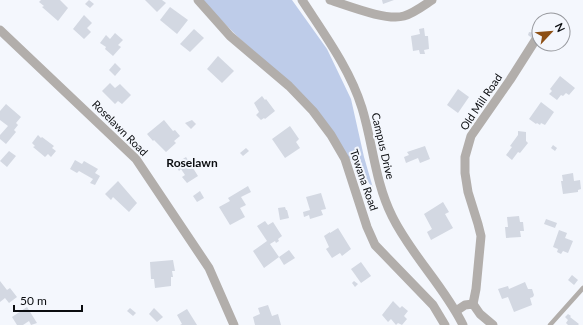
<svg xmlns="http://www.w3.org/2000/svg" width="583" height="325" font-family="Lato,sans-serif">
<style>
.green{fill:#becce9}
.building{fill:#d3d8e2}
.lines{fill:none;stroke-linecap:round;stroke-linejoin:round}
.service{stroke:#b2aeab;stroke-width:4.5}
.minor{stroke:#b2aeab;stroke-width:9}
.labels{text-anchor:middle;stroke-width:4;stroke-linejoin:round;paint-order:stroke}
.street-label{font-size:11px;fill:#0b0d10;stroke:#f4f7fd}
.neighbourhood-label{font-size:12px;font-weight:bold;fill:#0b0d10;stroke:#f4f7fd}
</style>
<rect width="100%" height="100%" fill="#f4f7fd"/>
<polygon class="green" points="201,0 292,0 327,49 351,99 364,157 373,188 292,87 237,36"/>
<g class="building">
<polygon points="41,0 60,0 68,8 58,21 42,7 44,6 39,2"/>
<polygon points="89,0 94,4 90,8 85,4"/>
<polygon points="145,0 162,0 166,3 157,12"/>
<polygon points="382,0 394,0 383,4"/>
<polygon points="170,7 188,20 177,34 160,20"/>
<polygon points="84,15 92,23 87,28 91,32 84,39 73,29"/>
<polygon points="424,28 425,36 428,36 429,49 424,50 425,54 420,54 419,50 413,51 411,36 420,34 419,29"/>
<polygon points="194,29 204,38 190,52 180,44"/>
<polygon points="529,32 535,33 532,38 528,35"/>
<polygon points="115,33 123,40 118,45 121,47 113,56 105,49 106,47 100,43 106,35 110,39"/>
<polygon points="218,56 234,71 222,83 207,69"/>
<polygon points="115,63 121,69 115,76 109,70"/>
<polygon points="560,76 575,88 569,95 566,93 563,96 561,95 557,100 549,94 552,91 550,89"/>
<polygon points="110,83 115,88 120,84 131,95 122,104 118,101 115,104 102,91"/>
<polygon points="458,89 469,97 458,113 447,105"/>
<polygon points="262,96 265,100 266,99 275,111 265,119 264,118 261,120 256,115 259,112 254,103"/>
<polygon points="541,102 554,112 545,125 541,123 540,125 537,123 536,124 529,119"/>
<polygon points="6,104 21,117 16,123 18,125 14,130 16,132 6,144 0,139 0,135 8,126 0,120 0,111"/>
<polygon points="164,120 173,131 175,130 180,136 174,141 176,143 166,152 154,140 153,141 147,134"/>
<polygon points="192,120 196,124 191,129 185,123"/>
<polygon points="290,126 299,139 296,142 300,148 285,158 272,139"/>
<polygon points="518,131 526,132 526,141 528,143 520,153 518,152 512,160 506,155 512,147 510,146 518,135"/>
<polygon points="38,135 41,138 42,137 54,146 52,148 56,151 51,157 48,154 45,157 33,147 35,146 32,143"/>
<polygon points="553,145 557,148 555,151 551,148"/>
<polygon points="425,146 430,159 420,163 418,158 406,163 404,157 409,155 407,152"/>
<polygon points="246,148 249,151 243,156 240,153"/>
<polygon points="9,151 16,156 7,167 0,161"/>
<polygon points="186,157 198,176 187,183 182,177 185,175 181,169 179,171 175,164"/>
<polygon points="75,160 82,164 84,161 98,169 95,173 100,176 95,185 90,183 93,179 79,171 77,173 70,169"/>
<polygon points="573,173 574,181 580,180 581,189 578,190 578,192 563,194 561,181 563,181 562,175"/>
<polygon points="118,181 137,203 129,212 113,197 111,200 105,194"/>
<polygon points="248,186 251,192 241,197 246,205 240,208 245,217 230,225 219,207 230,201 228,198"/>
<polygon points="200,191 204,198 197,202 193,196"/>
<polygon points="321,193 326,209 321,210 323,215 310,219 309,215 304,217 303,212 310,210 306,197"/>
<polygon points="443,202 449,212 445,214 453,228 431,240 427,232 432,229 424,214"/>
<polygon points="285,207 286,210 287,210 289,218 280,220 278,208"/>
<polygon points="519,216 520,222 523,222 524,231 520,231 521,237 506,238 505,227 508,227 507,217"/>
<polygon points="546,219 557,223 555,228 544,224"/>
<polygon points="265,221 268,225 273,222 282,236 278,239 279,241 276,243 275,241 270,244 279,257 264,268 253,251 267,241 257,226"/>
<polygon points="338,228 351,249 342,256 340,253 332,258 326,249 329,247 324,236 330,232 330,233"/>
<polygon points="559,230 567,233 565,238 573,241 568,253 563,251 561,254 557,252 558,249 553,247"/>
<polygon points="289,250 295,258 284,265 279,257"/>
<polygon points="173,260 175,271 172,271 173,277 171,277 171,286 155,288 154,279 151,279 150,262"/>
<polygon points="361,262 371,276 361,283 351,269"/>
<polygon points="572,275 578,280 574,285 568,280"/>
<polygon points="0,281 7,290 10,288 17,297 9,303 5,298 0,302"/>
<polygon points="354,281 358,284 355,287 352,283"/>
<polygon points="525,282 528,289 532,289 534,295 533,297 530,298 532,305 514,312 508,297 502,299 498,289 508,286 509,289"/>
<polygon points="393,301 400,308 402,306 408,311 404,316 407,319 402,325 398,323 396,325 391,319 388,322 382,315"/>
<polygon points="268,305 272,316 278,314 281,325 255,325 253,317 260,314 258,308"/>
<polygon points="27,307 37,323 31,325 29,321 23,325 17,325 12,317"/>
<polygon points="130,308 136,313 133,316 127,311"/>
<polygon points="154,308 163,317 157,322 149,314"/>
<polygon points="187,309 197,325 180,325 182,324 177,315"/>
<polygon points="568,314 571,316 570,317 579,324 578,325 568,325 566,323 568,320 565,317"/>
</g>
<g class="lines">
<polyline class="service" points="550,325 583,288"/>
<g class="minor">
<polyline points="198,0 230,36 289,86 313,111 331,135 345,159 367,227 375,245 433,305 445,325"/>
<path d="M302,0C324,34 350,69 362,108C373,144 375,182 392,216C411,255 444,286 463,325"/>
<path d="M330,0C349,6 386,21 404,16C414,13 423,6 432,0"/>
<polyline points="0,30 136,159 209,268 234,325"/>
<polyline points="473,304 476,289 481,236 478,224 468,192 465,173 465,157 471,136 510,80 538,36"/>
<polyline points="456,311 465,305 473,304 480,314 493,325"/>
</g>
</g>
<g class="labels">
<g class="street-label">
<text transform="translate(481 102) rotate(-56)" y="4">Old Mill Road</text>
<text transform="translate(120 128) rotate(45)" y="4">Roselawn Road</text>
<text transform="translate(383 146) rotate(77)" y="4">Campus Drive</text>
<text transform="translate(364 180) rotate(71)" y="4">Towana Road</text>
</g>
<g class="neighbourhood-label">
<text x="192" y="167">Roselawn</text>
</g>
</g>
<g transform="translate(551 32) rotate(64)"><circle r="19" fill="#f4f7fd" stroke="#97999e"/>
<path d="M0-3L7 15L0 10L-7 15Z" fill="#8d4f14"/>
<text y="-6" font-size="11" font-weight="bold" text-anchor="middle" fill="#0b0d10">N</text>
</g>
<path d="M14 305v6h68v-6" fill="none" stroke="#0b0d10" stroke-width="2"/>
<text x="20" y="305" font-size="12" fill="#0b0d10" stroke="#f4f7fd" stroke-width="3" paint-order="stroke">50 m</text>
</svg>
